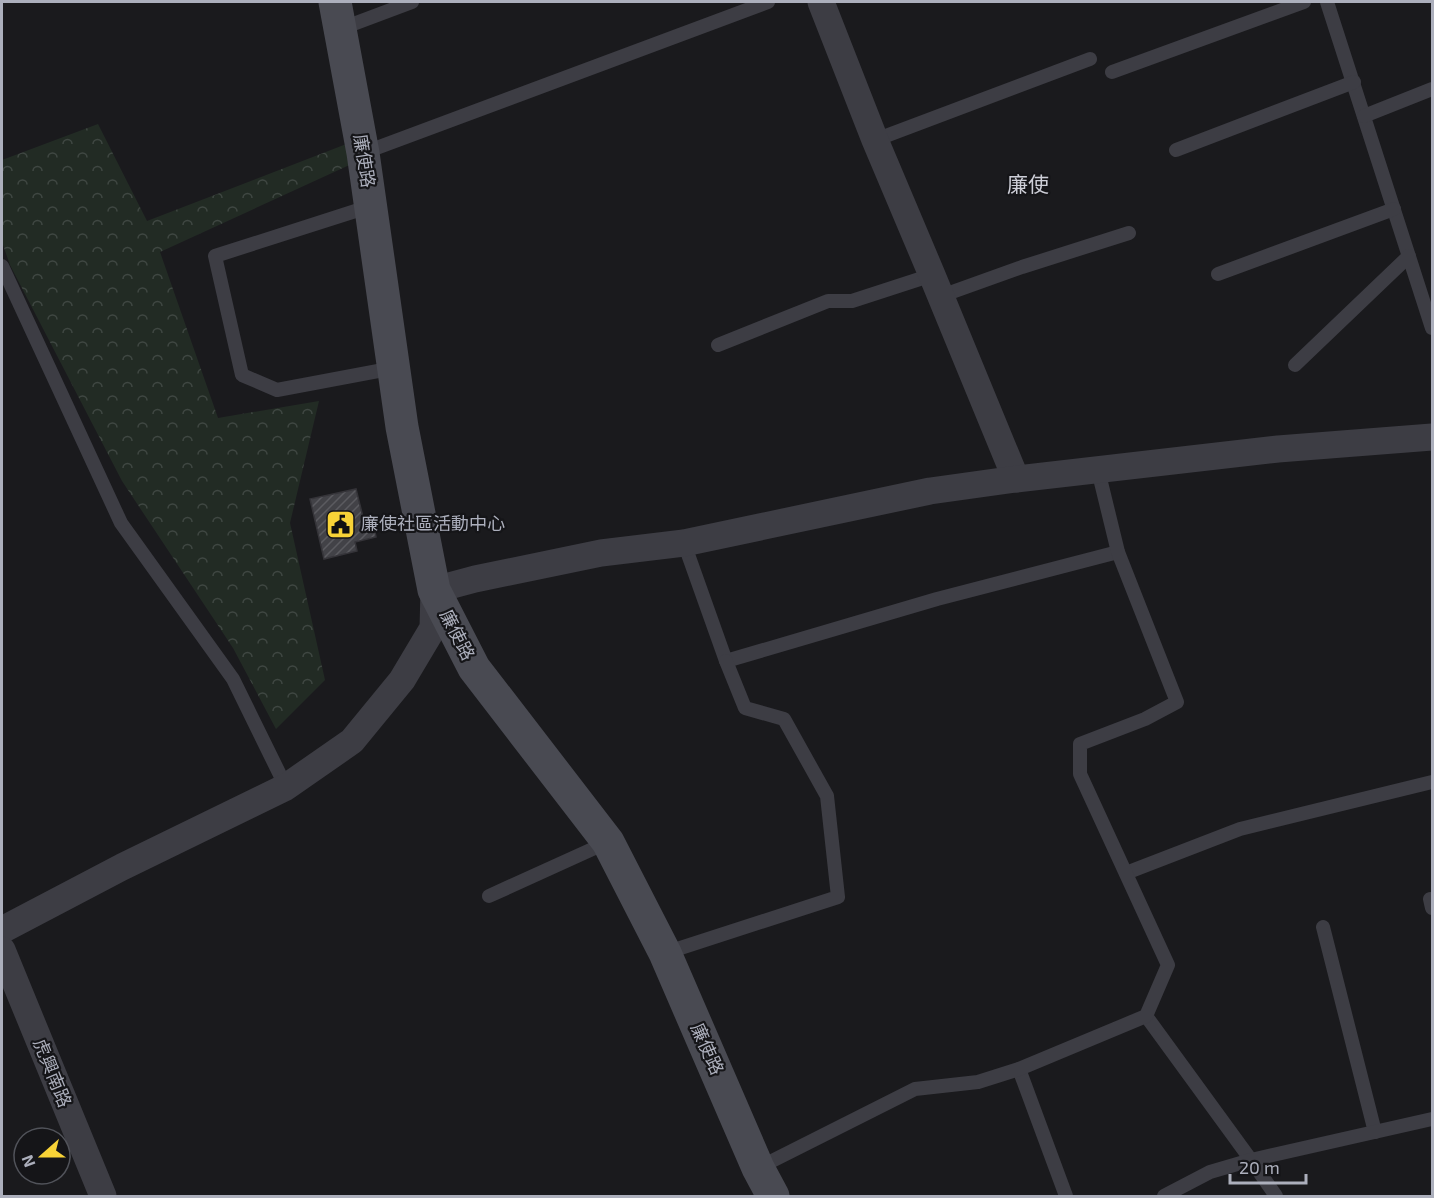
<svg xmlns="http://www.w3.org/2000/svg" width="1434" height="1198" font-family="'Exo 2','Noto Sans TC',sans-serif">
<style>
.park{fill:url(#park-crowns)}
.building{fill:url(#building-hatch);stroke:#353439;stroke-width:1.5}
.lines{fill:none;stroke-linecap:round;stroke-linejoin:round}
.lane{stroke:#3d3d44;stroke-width:14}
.street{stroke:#3d3d44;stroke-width:27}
.secondary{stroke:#494a52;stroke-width:33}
.labels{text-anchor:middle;stroke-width:4.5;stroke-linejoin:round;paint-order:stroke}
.street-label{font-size:18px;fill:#acafbc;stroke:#151518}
.poi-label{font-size:18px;fill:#acafbc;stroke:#151518;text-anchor:start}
.quarter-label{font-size:21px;fill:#cecfd8;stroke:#151518}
</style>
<defs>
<pattern id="park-crowns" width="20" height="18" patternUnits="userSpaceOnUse" patternTransform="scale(1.5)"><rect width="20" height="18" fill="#222b24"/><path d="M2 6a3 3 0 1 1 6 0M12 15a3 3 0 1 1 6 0" fill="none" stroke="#3f4742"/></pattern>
<pattern id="building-hatch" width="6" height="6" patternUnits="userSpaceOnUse" patternTransform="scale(1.5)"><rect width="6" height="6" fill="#424247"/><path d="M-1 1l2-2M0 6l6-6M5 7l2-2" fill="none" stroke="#5b5b60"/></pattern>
</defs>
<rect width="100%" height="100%" fill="#1a1a1d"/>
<polygon class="park" points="98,124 147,221 349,143 356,162 160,252 218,418 319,401 290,523 325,680 276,729 233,648 122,481 10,265 2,242 2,160"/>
<polygon class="building" points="356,489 365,525 373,523 376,537 355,542 357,551 324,559 310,499"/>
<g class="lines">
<g class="lane">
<polyline points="1327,2 1432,328"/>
<polyline points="340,29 412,2"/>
<polyline points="1112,72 1304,2"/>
<polyline points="1364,116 1432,89"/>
<polyline points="875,140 1090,59"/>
<polyline points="1176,150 1354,82"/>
<polyline points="363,153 768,2"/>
<polyline points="371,206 215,256 242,375 277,390 394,368"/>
<polyline points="2,266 121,523 233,679 286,787"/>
<polyline points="1218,274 1394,209"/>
<polyline points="941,296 1022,267 1129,233"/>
<polyline points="718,345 828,301 852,301 932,275"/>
<polyline points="1295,365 1409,256"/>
<polyline points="684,543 726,661 937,599 1118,552"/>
<polyline points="1126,873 1240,829 1432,782"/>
<polyline points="489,896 608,842"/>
<polyline points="1430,899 1432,908"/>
<polyline points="1323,927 1375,1132"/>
<polyline points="665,953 838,897 827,796 784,719 745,708 726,661"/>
<polyline points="1146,1016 1251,1160 1276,1196"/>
<polyline points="1019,1069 1066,1196"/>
<polyline points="758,1168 915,1089 978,1082 1019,1069 1146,1016 1168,965 1080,774 1080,744 1145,719 1177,702 1118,552 1098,470"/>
<polyline points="1164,1196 1210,1172 1251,1160 1432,1119"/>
</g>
<g class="street">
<polyline points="821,2 875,140 932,275 1016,479"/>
<polyline points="2,930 122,867 286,787 352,741 402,680 433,628 434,590 475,579 601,553 684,543 930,491 1016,479 1278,449 1432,437"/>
<polyline points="2,950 103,1196"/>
</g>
<polyline class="secondary" points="335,2 363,153 402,427 434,590 474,668 608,842 665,953 758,1168 773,1196"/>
</g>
<defs>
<symbol id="civic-square" viewBox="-11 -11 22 22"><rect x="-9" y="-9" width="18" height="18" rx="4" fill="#f8d337" stroke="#151518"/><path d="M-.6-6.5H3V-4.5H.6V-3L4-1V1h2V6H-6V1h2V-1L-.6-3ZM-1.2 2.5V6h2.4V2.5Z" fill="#111"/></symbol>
</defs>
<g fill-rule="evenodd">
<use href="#civic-square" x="324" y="508" width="33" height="33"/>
</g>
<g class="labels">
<g class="street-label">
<text transform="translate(364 161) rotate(81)" y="6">廉使路</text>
<text transform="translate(457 635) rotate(63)" y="6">廉使路</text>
<text transform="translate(707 1049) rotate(66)" y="6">廉使路</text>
<text transform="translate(52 1073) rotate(68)" y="6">虎興南路</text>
</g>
<g class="poi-label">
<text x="361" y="530">廉使社區活動中心</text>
</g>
<g class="quarter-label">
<text x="1028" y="192">廉使</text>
</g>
</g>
<rect width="1434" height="1198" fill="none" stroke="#acafbc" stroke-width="6"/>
<g transform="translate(42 1156) rotate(249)"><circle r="28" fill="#151518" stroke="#51535a" stroke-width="1.5"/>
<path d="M0-4.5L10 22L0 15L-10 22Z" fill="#f8d337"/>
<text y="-9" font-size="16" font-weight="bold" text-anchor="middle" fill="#acafbc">N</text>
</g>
<path d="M1230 1174v9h76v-9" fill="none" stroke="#acafbc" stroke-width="3"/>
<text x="1239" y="1174" font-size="18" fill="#acafbc" stroke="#151518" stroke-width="4.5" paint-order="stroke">20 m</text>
</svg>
